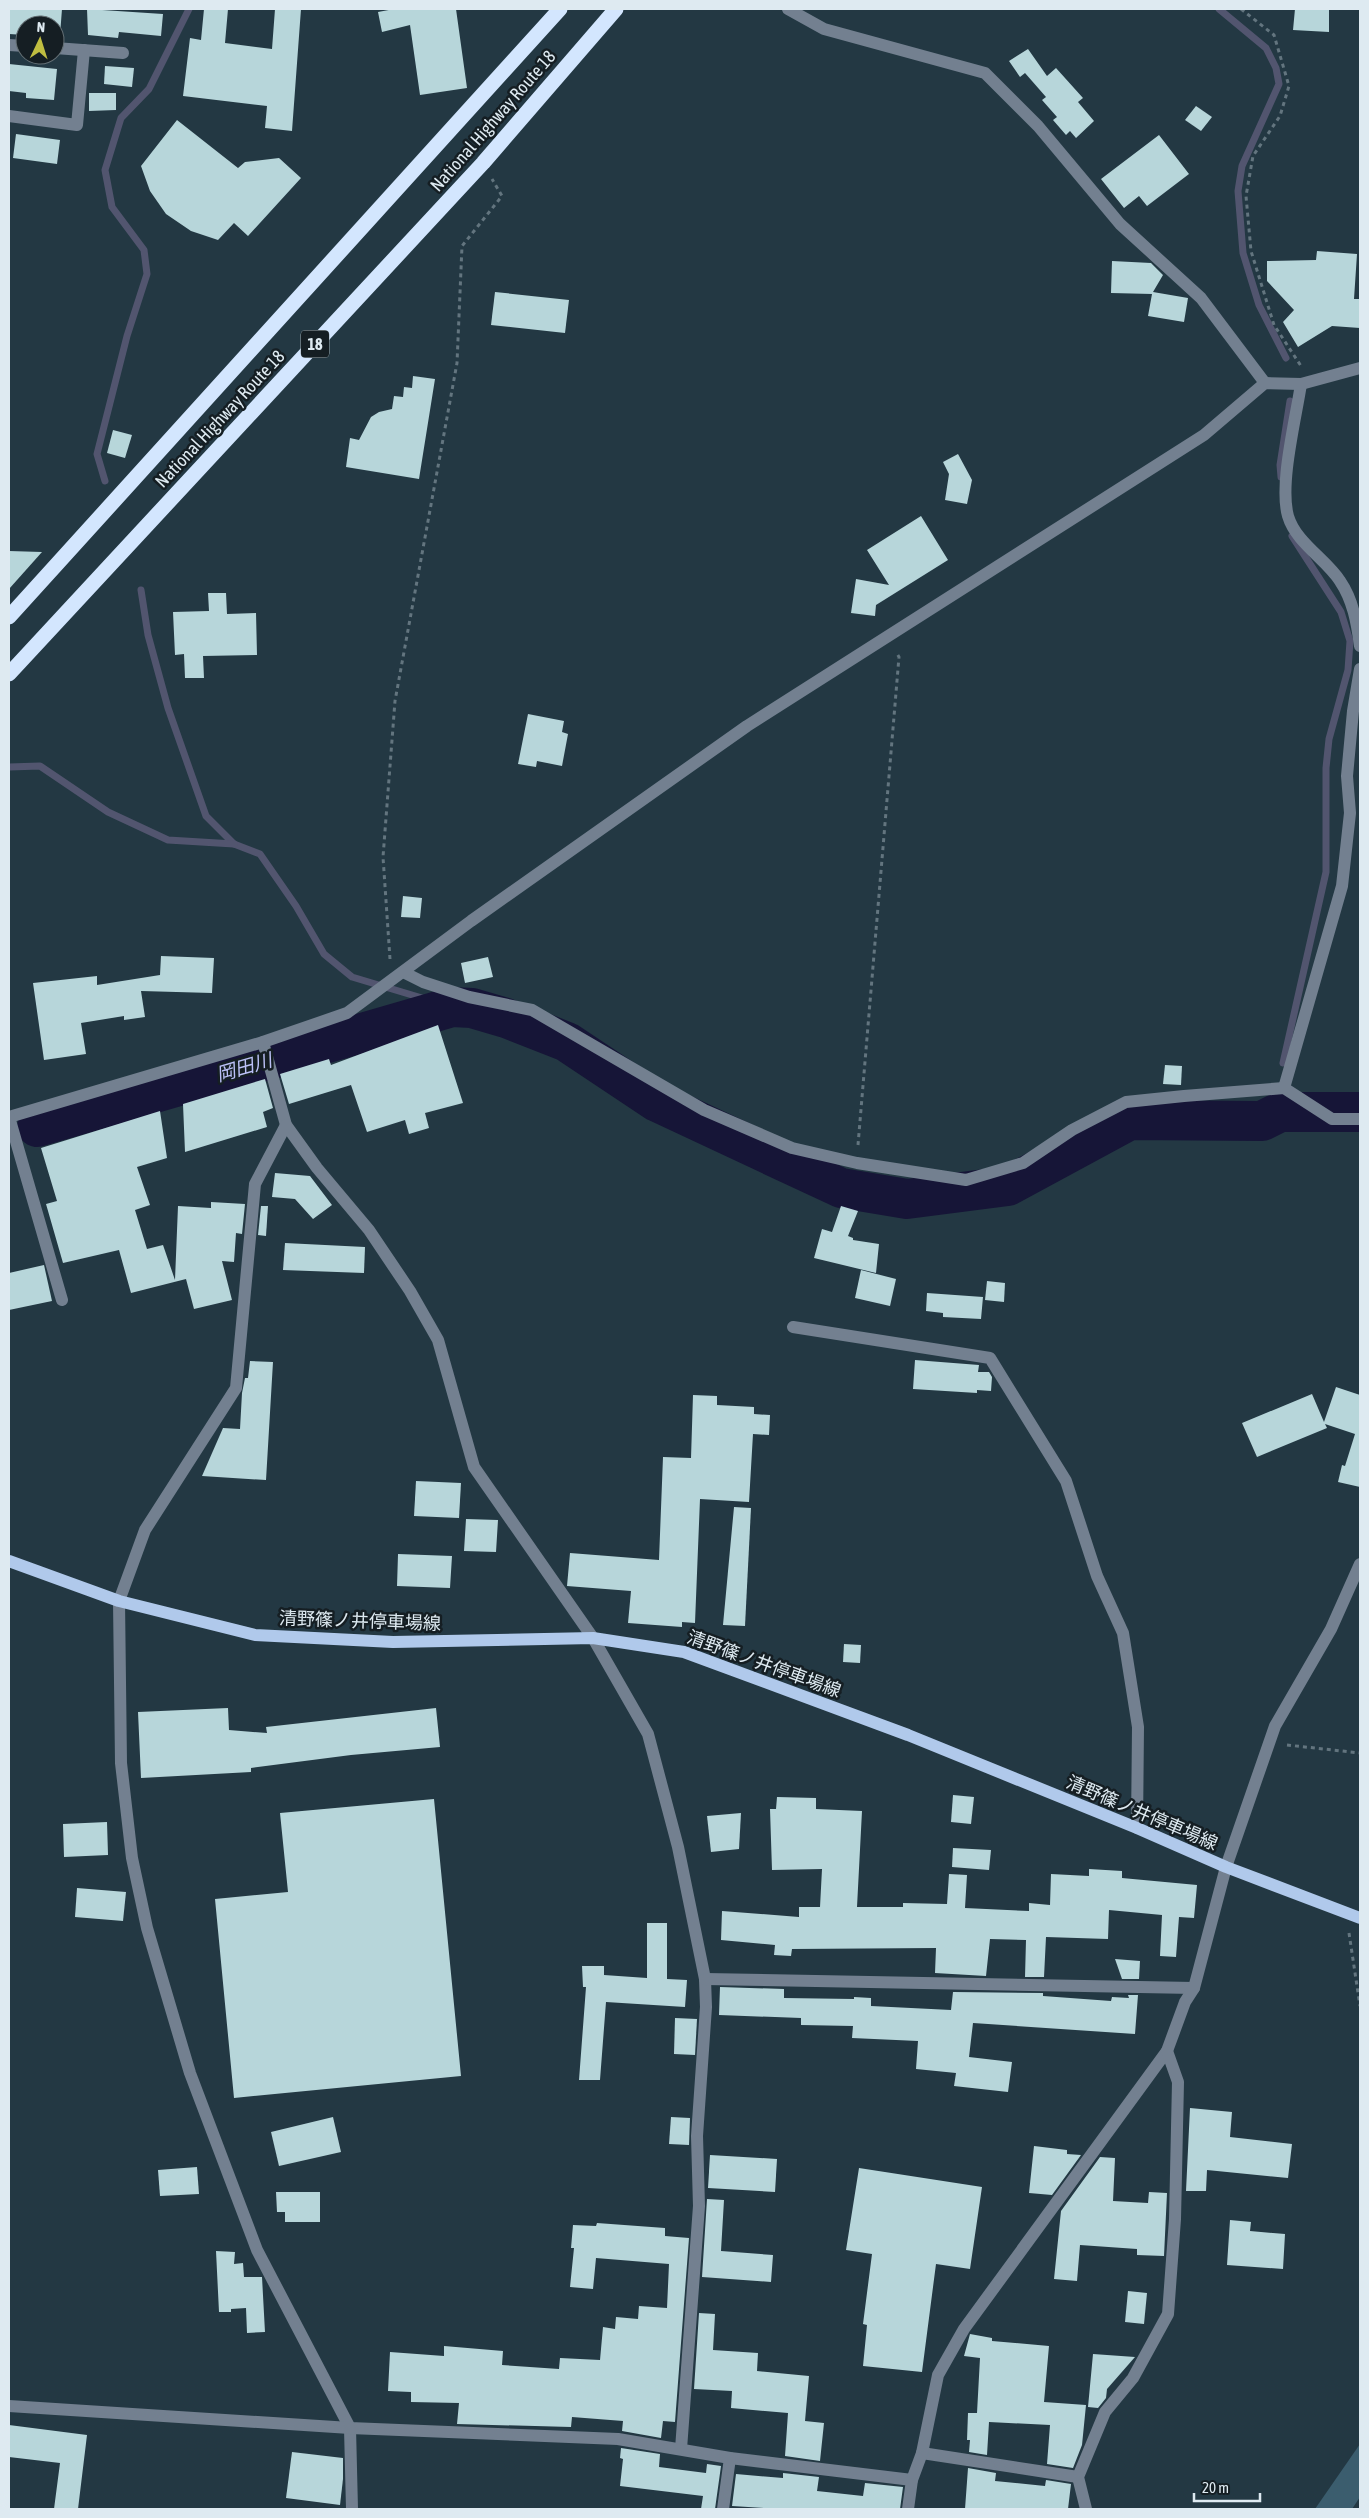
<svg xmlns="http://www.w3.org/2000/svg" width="1369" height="2518" font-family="'Asap Condensed','Noto Sans JP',sans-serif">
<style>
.green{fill:#3b5d6e}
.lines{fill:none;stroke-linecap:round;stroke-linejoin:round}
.stream{stroke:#52556f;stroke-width:7}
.river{stroke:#161537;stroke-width:40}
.building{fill:#b7d6da}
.path{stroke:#63757f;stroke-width:3;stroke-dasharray:4 4;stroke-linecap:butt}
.minor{stroke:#738090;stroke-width:12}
.major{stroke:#b0c9eb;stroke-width:12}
.highway{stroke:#d3e6fe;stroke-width:15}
.labels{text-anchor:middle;stroke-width:5;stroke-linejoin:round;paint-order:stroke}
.shield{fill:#151e23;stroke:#a2adb3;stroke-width:1}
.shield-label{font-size:16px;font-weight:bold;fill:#deeaf1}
.street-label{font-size:18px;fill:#deeaf1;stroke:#151e23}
.water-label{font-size:19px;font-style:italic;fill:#bbc0f6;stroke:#151e23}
</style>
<rect width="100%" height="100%" fill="#233843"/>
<polygon class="green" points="1360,2444 1360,2497 1352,2509 1315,2509"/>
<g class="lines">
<g class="stream">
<polyline points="1219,9 1266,48 1276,68 1279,84 1242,166 1238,191 1243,253 1259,305 1286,358"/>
<polyline points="1281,477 1280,465 1290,401"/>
<polyline points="105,481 97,454 127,336 147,274 144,250 112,207 105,170 121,118 149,89 189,9"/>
<polyline points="141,590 148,635 168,708 206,816 234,844 260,854 296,906 324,954 352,977 452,1007"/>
<polyline points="9,767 40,766 108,812 168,840 234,844"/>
<polyline points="1283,1063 1326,872 1326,768 1329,739 1348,670 1350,641 1341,612 1292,536"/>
</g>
<polyline class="river" points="37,1127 452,1007 472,1008 506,1018 567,1042 657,1102 841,1188 907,1199 1008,1186 1130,1120 1262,1121 1280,1112 1360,1112"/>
</g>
<g class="building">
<polygon points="9,9 62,9 60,35 55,35 55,25 25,25 25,35 9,34"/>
<polygon points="87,9 163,14 161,36 119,32 118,38 88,35"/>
<polygon points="204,9 228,9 225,43 272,49 275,9 301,9 292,131 265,128 267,106 183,96 190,38 201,40"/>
<polygon points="394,9 456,9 467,88 420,95 410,25 382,32 378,12"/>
<polygon points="1295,9 1329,9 1329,32 1293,30"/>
<polygon points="1028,49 1047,76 1056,68 1083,98 1078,102 1094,121 1076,138 1070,131 1066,135 1053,120 1057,117 1042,100 1046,97 1025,73 1020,77 1009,61"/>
<polygon points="9,64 57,69 54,100 26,98 26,93 9,91"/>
<polygon points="105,66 134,68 132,87 104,84"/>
<polygon points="89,93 116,93 116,110 89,111"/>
<polygon points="1196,106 1212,117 1201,131 1185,120"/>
<polygon points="177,120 238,168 245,162 279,158 301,178 248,236 234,223 218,240 191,231 166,214 150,191 141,166"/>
<polygon points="16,134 60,140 57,164 13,158"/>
<polygon points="1159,135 1189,174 1147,206 1139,196 1124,208 1101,179"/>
<polygon points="1317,251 1357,254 1354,299 1360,299 1360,328 1332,326 1298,347 1283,322 1294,310 1267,281 1267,261 1316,260"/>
<polygon points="1112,261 1151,263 1163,275 1153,292 1188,298 1184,322 1148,316 1152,294 1111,293"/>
<polygon points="495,292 569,300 565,333 491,325"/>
<polygon points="413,376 435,379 419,479 346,467 350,438 359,440 371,417 379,412 392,409 394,396 403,397 404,387 412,388"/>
<polygon points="113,430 132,435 125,458 107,453"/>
<polygon points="958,454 972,480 967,504 945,500 949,474 943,462"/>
<polygon points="921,516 948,560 876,605 875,616 851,613 856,579 889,585 867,550"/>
<polygon points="9,551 42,552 9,589"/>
<polygon points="208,593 226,593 227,614 256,613 257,655 203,656 204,678 185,678 184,654 175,655 173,612 209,611"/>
<polygon points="528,714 564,721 562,732 568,734 562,766 537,761 536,767 518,764"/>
<polygon points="403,896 422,898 420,918 401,917"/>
<polygon points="161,956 214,958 212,993 141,991 145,1017 124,1020 124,1016 81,1023 86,1054 44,1060 33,983 97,976 97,985 160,975"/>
<polygon points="488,957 493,977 465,983 461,963"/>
<polygon points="438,1025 463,1103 425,1113 429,1128 409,1134 405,1120 367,1132 351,1085 289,1104 280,1074 329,1059 331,1065"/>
<polygon points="1165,1065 1182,1066 1181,1085 1163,1084"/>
<polygon points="265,1079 273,1108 263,1112 267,1127 185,1152 183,1104"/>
<polygon points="160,1111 167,1158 137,1167 150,1205 135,1210 147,1249 163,1245 175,1280 178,1206 211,1208 211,1202 245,1204 242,1234 236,1233 234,1262 222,1261 232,1300 194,1309 186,1279 131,1293 119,1250 63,1263 46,1204 57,1201 41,1148"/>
<polygon points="275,1173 310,1176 332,1205 313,1219 295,1199 272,1197"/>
<polygon points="261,1206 268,1206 266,1236 258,1235"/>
<polygon points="841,1206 858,1211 848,1236 853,1238 853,1240 879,1244 876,1273 814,1258 822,1229 832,1232"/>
<polygon points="285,1243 365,1247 364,1273 283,1270"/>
<polygon points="44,1265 52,1301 9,1310 9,1273"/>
<polygon points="861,1270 896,1279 890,1306 855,1298"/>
<polygon points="987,1281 1005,1283 1004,1302 985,1300"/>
<polygon points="927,1293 983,1297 981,1319 943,1317 943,1313 926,1311"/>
<polygon points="915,1360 979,1365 978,1372 989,1372 992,1377 991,1391 977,1390 977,1393 913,1389"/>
<polygon points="250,1361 273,1362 266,1480 202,1476 223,1428 240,1429 242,1393 245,1378 248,1378"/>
<polygon points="1336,1387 1360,1395 1360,1487 1338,1482 1342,1465 1345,1466 1355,1434 1325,1424 1327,1428 1257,1457 1242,1423 1312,1394 1324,1422"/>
<polygon points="693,1395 717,1396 717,1405 754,1407 754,1414 770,1415 769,1435 753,1434 749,1502 700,1499 695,1623 682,1622 682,1627 628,1623 631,1591 567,1586 570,1553 659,1560 663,1457 691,1458"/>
<polygon points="416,1481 461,1483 459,1518 414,1516"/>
<polygon points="734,1507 751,1508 745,1626 723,1625"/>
<polygon points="466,1519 498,1520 496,1552 464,1551"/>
<polygon points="398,1554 452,1556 450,1588 397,1586"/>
<polygon points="844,1644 861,1645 860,1663 843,1662"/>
<polygon points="228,1708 229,1730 267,1733 266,1727 436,1708 440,1747 351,1755 251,1768 251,1772 141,1778 138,1712"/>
<polygon points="953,1795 974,1797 971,1824 951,1822"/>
<polygon points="777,1797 816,1798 816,1809 862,1811 857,1907 903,1907 903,1903 947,1904 949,1874 967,1875 965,1908 1029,1911 1029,1903 1050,1905 1051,1874 1089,1876 1089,1869 1122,1871 1122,1878 1197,1885 1194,1918 1179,1917 1176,1957 1160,1956 1162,1915 1109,1910 1108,1939 1046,1937 1044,1977 1025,1977 1026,1940 990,1939 986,1976 935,1973 936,1948 792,1949 791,1956 774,1955 775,1945 721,1940 722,1911 799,1917 799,1907 820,1907 822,1869 772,1870 770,1809 776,1809"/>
<polygon points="434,1799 461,2076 234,2098 215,1899 288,1892 280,1813"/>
<polygon points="741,1813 739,1849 711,1852 707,1816"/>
<polygon points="107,1822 108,1855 64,1857 63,1824"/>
<polygon points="953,1848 991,1850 989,1870 952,1867"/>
<polygon points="77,1888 126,1892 123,1921 75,1917"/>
<polygon points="647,1923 667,1923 667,1979 687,1980 685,2007 606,2002 600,2080 579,2080 586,1987 583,1987 582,1966 604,1966 604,1975 647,1978"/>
<polygon points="1115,1959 1140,1961 1139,1979 1122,1979"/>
<polygon points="720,1987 784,1989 784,1998 854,1999 854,1997 871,1998 871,2006 951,2010 953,1992 1043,1993 1043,1996 1111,2001 1112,1997 1129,1998 1128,1995 1138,1995 1135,2034 973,2023 969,2057 1012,2062 1008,2092 954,2086 956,2073 916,2069 918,2041 852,2038 853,2026 801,2025 801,2018 719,2015"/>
<polygon points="675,2018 697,2019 695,2055 674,2054"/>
<polygon points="1190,2108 1232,2112 1230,2137 1292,2144 1288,2178 1207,2170 1206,2191 1186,2191"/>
<polygon points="333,2117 341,2152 279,2166 271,2132"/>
<polygon points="671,2117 690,2118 689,2145 669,2144"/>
<polygon points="1034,2146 1067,2150 1067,2154 1081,2155 1052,2195 1029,2193"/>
<polygon points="710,2155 777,2159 775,2192 708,2188"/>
<polygon points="1100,2157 1115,2158 1113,2201 1148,2203 1149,2192 1167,2193 1164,2256 1137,2255 1137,2249 1080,2245 1077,2281 1054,2279 1061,2211"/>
<polygon points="197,2167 199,2194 160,2196 158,2170"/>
<polygon points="859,2168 982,2187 970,2269 936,2264 922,2372 863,2366 867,2325 863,2324 872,2254 846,2250"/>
<polygon points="276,2192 320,2192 320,2222 285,2222 285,2212 277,2212"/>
<polygon points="707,2199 724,2200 721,2251 773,2255 771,2282 702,2277"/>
<polygon points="1230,2220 1251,2222 1250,2231 1285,2234 1283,2269 1227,2265"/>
<polygon points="597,2223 665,2228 665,2236 689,2238 675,2422 663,2421 661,2438 622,2431 623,2421 572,2417 571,2427 457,2424 459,2403 411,2402 411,2392 388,2391 390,2352 444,2356 444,2346 503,2351 502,2365 559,2369 560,2358 600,2360 603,2327 615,2329 616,2317 638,2319 639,2306 667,2308 669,2264 596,2258 593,2289 570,2287 574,2248 571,2248 573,2225 596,2226"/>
<polygon points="216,2251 235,2252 234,2264 243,2263 244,2277 262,2277 265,2332 247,2333 246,2308 231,2309 231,2312 219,2312"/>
<polygon points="1128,2291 1147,2293 1144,2324 1125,2322"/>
<polygon points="699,2313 715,2314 713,2350 758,2353 757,2371 809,2376 805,2421 824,2423 820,2461 785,2456 788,2413 731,2408 732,2391 694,2389"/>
<polygon points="970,2334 992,2338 992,2341 1049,2346 1044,2402 1086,2405 1082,2445 1073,2468 1047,2464 1050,2425 989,2422 987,2455 969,2452 970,2440 967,2440 968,2413 977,2413 980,2358 964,2356"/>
<polygon points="1093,2354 1135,2357 1107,2389 1106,2398 1098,2408 1088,2407"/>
<polygon points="9,2425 87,2435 78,2509 54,2509 60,2463 9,2457"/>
<polygon points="621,2448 660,2454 659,2467 706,2473 707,2464 721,2466 715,2509 701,2509 703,2496 620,2486 623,2459 620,2458"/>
<polygon points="292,2452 343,2458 343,2479 340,2505 286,2498"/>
<polygon points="968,2468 996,2473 995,2481 1045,2486 1046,2480 1071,2484 1068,2509 965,2509"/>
<polygon points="783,2473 819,2477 817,2491 863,2496 865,2483 903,2487 900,2509 780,2509 732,2506 736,2474 783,2478"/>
</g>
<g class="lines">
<g class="path">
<polyline points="1241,9 1274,35 1289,86 1280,116 1253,156 1246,196 1251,251 1274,325 1301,366"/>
<polyline points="390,959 383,857 395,701 457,363 462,246 502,196 492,179"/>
<polyline points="858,1145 899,657 896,652"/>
<polyline points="1287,1745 1360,1753"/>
<polyline points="1349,1933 1360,2006"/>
</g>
<g class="minor">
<polyline points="788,9 824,29 985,73 1038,126 1120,224 1201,298 1265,383"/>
<polyline points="9,45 25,46"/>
<polyline points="55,48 123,53"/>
<polyline points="9,116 77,125 84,50"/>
<path d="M1301,384C1296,418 1279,484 1288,516C1296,543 1326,559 1340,581C1353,600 1357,623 1360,646"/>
<polyline points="403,972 423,982 469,997 532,1010 704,1110 792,1148 857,1163 966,1180 1023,1163 1072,1130 1126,1102 1184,1096 1284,1088 1332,1119 1360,1119"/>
<polyline points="263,1042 286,1125 317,1168 369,1230 410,1291 438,1340 474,1467 593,1638 648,1734 678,1847 705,1979 706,2007 697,2136 699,2206 681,2449"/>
<polyline points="1284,1088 1342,886 1350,813 1347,776 1353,711 1360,669"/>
<polyline points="9,1117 263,1042 347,1013 471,921 747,726 1204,435 1265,383 1301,384 1360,368"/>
<polyline points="9,1117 62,1300"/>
<polyline points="286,1125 255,1184 236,1388 145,1530 119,1601 121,1763 132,1858 147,1928 190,2073 257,2250 350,2428 352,2509"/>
<polyline points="793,1327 990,1358 1066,1481 1097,1576 1123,1633 1138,1727 1137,1828"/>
<polyline points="705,1979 1194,1988"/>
<polyline points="9,2406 350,2428 618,2439 730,2458 912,2480"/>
<polyline points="922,2453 1078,2477"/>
<polyline points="723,2509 730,2458"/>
<polyline points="908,2509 912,2480 922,2453 938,2375 964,2329 1167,2051 1185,2002 1194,1988 1226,1867 1275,1726 1331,1629 1360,1564"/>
<polyline points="1086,2509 1078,2477 1105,2412 1133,2378 1168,2314 1175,2219 1178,2082 1167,2051"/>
</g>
<polyline class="major" points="9,1561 119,1601 255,1635 393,1642 593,1638 684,1652 908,1735 1137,1828 1226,1867 1360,1918"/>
<g class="highway">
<polyline points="9,617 560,9"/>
<polyline points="9,674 483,163 616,9"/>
</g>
</g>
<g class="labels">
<rect class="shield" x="301" y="330.5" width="28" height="27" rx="4"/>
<g class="shield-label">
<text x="315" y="350">18</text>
</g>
<g class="street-label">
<text transform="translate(493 121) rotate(-49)" y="6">National Highway Route 18</text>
<text transform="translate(220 419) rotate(-47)" y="6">National Highway Route 18</text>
<text transform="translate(360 1621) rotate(2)" y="6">清野篠ノ井停車場線</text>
<text transform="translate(764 1664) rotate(20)" y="6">清野篠ノ井停車場線</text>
<text transform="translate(1142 1813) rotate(23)" y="6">清野篠ノ井停車場線</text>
</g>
<g class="water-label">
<text transform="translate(244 1067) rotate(-16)" y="7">岡田川</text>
</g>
</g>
<rect width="1369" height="2518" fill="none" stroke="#deeaf1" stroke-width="20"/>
<g transform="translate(40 40) rotate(4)"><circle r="24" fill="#151e23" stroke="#657075"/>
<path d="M0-4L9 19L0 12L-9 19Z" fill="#c0be41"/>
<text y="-8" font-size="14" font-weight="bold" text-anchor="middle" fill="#deeaf1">N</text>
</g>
<path d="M1194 2493v8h66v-8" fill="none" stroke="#deeaf1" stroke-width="2.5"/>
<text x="1202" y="2493" font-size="15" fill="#deeaf1" stroke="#151e23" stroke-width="4" paint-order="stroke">20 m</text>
</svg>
